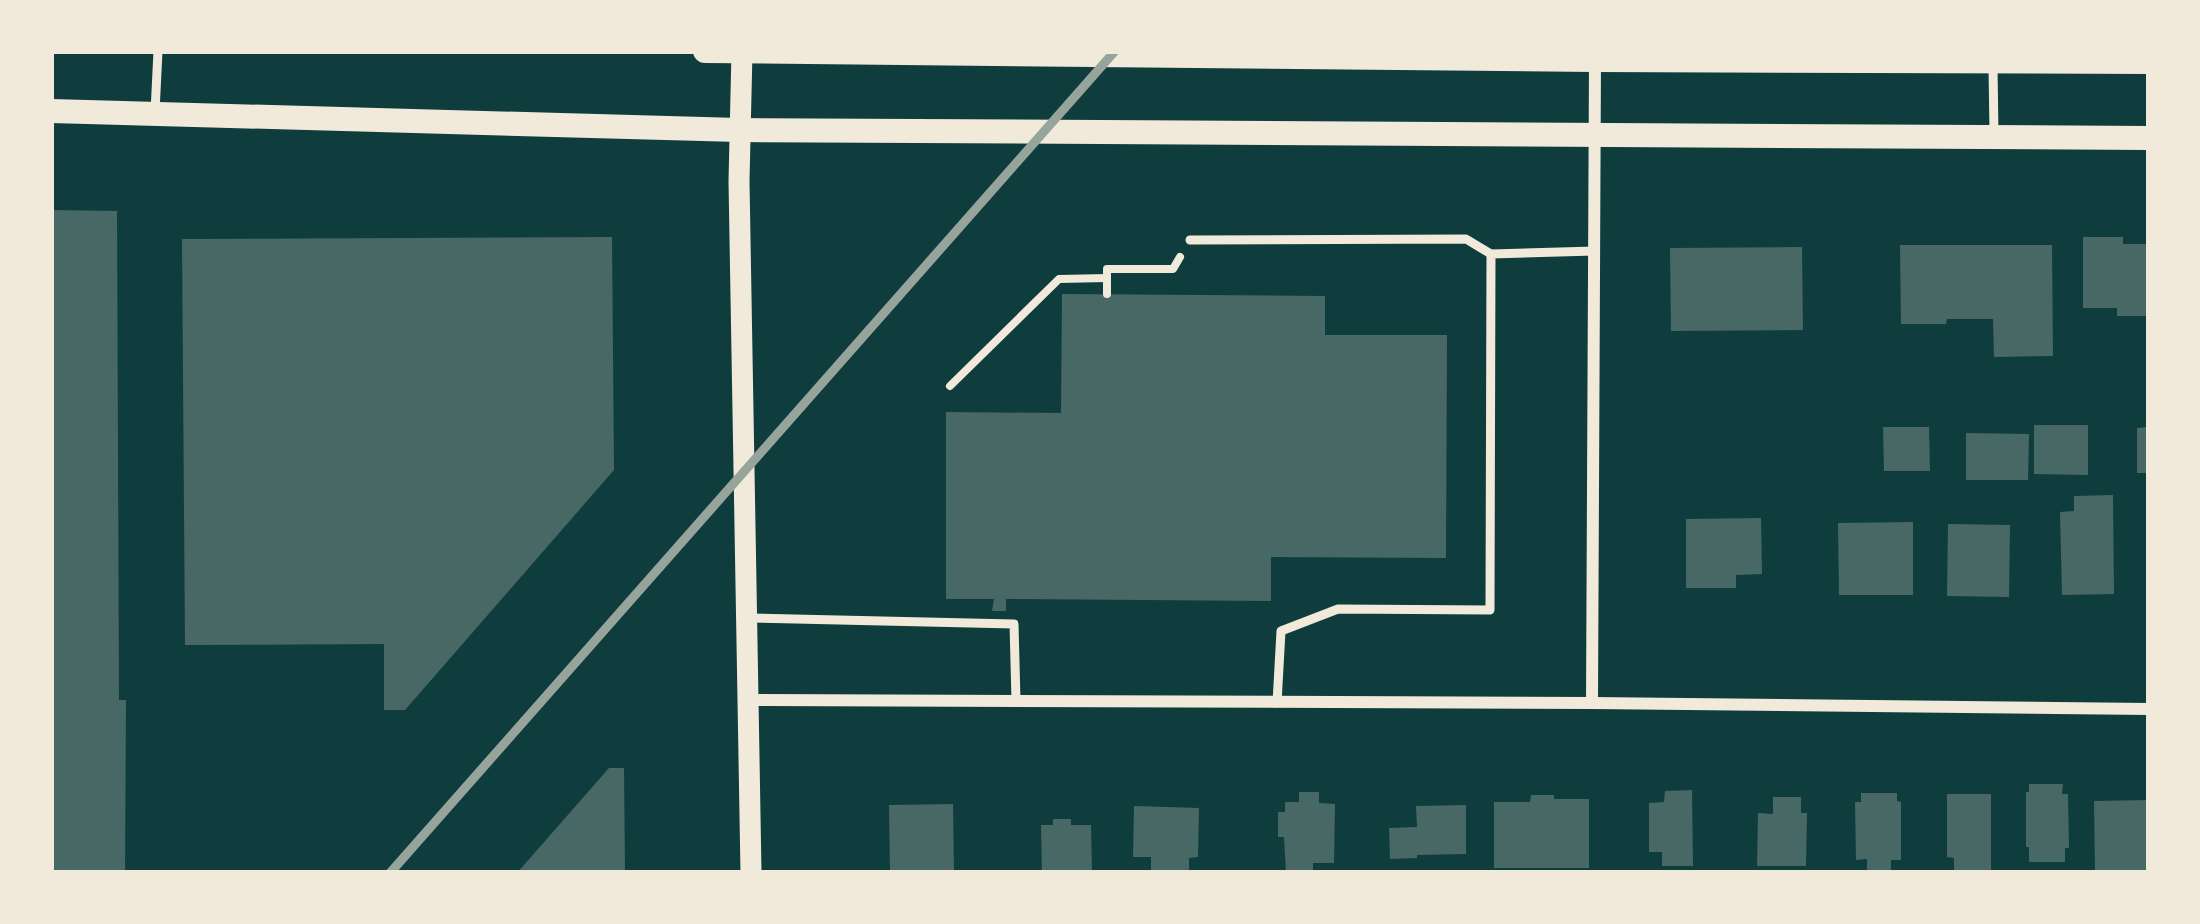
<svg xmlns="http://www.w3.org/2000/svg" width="2200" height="924" font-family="'Asap Condensed',sans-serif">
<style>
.building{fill:#486865}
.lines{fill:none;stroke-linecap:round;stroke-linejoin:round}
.path{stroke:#f1e9da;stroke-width:8}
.service{stroke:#f1e9da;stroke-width:9}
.minor{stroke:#f1e9da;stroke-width:12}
.tertiary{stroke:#f1e9da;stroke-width:21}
.secondary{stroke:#f1e9da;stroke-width:24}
.rail{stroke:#97a49c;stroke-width:9}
</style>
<rect width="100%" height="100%" fill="#0f3d3e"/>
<g class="building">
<polygon points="51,210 117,211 119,700 126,700 125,873 51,873"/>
<polygon points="612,237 614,470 405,710 384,710 384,644 185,645 182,239"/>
<polygon points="2083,237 2123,237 2123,244 2149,244 2149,316 2117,316 2117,308 2083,308"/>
<polygon points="1900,245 2052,245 2053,356 1994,357 1993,319 1947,319 1946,324 1901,324"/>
<polygon points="1802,247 1803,330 1671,331 1670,248"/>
<polygon points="1062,294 1325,296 1325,335 1447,335 1446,558 1271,557 1271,601 1006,599 1006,611 992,611 994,599 946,599 946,412 1061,413"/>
<polygon points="2034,425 2088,425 2088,475 2034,474"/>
<polygon points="1883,427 1929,427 1930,471 1884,471"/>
<polygon points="2149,427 2149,473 2137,473 2137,428"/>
<polygon points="1966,433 2029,434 2028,480 1966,480"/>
<polygon points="2113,495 2114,594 2062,595 2060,512 2074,511 2074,496"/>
<polygon points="1761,518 1762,574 1736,575 1736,588 1686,588 1686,519"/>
<polygon points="1913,522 1913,595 1839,595 1838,523"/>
<polygon points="1948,524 2010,525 2009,597 1947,596"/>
<polygon points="609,768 624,768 625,873 517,873"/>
<polygon points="2029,784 2063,784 2062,794 2068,794 2069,848 2065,848 2065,862 2029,862 2029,847 2026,847 2026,792 2029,792"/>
<polygon points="1692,790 1693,866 1662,866 1662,852 1649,852 1649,803 1664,802 1665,791"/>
<polygon points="1299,792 1319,792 1319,803 1335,804 1334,863 1313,863 1313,873 1286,873 1284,837 1278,837 1278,812 1285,812 1285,802 1299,802"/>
<polygon points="1861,793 1897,793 1897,801 1901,802 1901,860 1891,860 1891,873 1867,873 1867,859 1856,860 1855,802 1861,802"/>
<polygon points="1947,794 1991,794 1991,870 1954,870 1954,858 1947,857"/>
<polygon points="1531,795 1554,795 1554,799 1589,799 1589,868 1494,868 1494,802 1530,802"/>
<polygon points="1773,797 1801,797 1801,813 1807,813 1806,866 1757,866 1758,813 1773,814"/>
<polygon points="2149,800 2149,873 2095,873 2094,801"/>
<polygon points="953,804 954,873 890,873 889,805"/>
<polygon points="1466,805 1466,854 1417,855 1417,858 1390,859 1389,828 1417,827 1416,806"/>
<polygon points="1134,806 1199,808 1198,857 1189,858 1189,873 1151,873 1151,857 1133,857"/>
<polygon points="1053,819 1071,819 1071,825 1091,825 1092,873 1042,873 1041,825 1053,825"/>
</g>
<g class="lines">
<g class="path">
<polyline points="1107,294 1107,269 1173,269 1180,257"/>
<polyline points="950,386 1059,279 1107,278"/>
</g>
<g class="service">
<polyline points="1993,67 1994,134"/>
<polyline points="155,112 158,51"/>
<polyline points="1190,240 1466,239 1491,254"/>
<polyline points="749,618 1014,624 1016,701"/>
<polyline points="1277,703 1281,631 1338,609 1490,610 1491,254 1595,251"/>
</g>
<g class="minor">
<polyline points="749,700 1592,703 2149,709"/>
<polyline points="1592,703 1595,60"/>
</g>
<polyline class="tertiary" points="742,51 739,181 751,873"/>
<g class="secondary">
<polyline points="705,51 1595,60 2149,62"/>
<polyline points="51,111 739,130 2149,138"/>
</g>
<polyline class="rail" points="390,873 1115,51"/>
</g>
<rect width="2200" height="924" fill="none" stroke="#f1e9da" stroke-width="108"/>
</svg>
